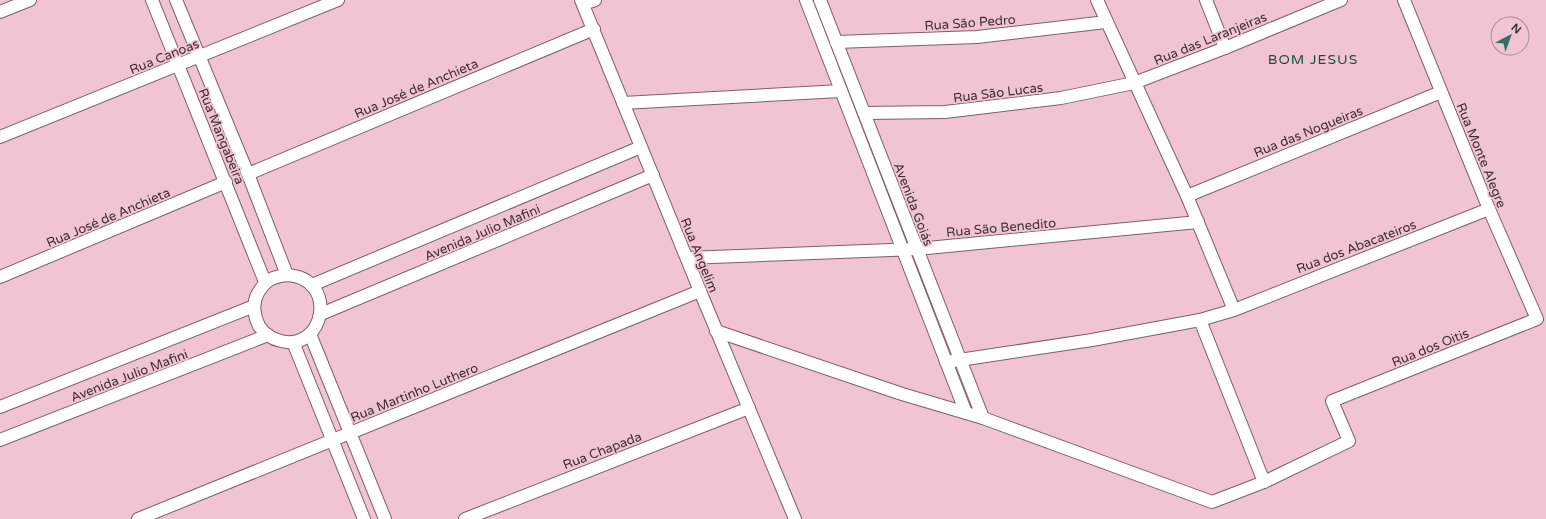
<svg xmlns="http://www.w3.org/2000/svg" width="1546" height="519" font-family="'Varela Round',sans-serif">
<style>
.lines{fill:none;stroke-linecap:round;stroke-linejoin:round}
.minor-casing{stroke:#825c6a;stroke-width:14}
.minor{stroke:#fff;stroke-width:12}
.labels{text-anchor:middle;stroke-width:3.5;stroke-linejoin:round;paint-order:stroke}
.street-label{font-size:13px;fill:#3e2e33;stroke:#f0c4d3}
.neighbourhood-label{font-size:14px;letter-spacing:1px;fill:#194f43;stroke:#f0c4d3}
</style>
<rect width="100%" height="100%" fill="#f0c4d3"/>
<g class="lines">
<defs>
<g id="minor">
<polyline points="152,0 265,282"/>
<polyline points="176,0 248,174 287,275"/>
<polyline points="581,0 700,291 795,519"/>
<polyline points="806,0 966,413"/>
<polyline points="820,0 983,418"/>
<polyline points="1097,0 1187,196 1234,310"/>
<polyline points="1206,0 1225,48"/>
<polyline points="583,4 595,0"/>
<polyline points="0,12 30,0"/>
<polyline points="836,42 977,37 1106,22"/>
<polyline points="623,103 841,91"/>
<polyline points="864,113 945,112 1061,98 1134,83 1225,48 1341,0"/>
<polyline points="0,137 338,0"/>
<polyline points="248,174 594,29"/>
<polyline points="1187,196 1441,92"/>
<polyline points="687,258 917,249 1198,222"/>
<path d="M287,275C339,278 325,352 281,341C272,339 264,334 259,326C254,316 252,303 258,293C266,280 271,277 287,275Z"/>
<polyline points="0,277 226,182"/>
<polyline points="312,285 641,147"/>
<polyline points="321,314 653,175"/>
<polyline points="1200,320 1264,482"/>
<polyline points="716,331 902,394 983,418 1212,502 1264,482 1349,441 1332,401 1537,319 1489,209 1404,0"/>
<polyline points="310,334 385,519"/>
<polyline points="293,342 364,519"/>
<polyline points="946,362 1092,340 1200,320 1234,310 1489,209"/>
<polyline points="0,407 254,306"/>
<polyline points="0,440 268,335"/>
<polyline points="138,519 700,291"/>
<polyline points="465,519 749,408"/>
</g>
</defs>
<use href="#minor" class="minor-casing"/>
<use href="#minor" class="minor"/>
</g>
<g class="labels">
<g class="street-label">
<text transform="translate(970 22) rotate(-4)" y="5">Rua São Pedro</text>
<text transform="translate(1210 38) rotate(-22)" y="5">Rua das Laranjeiras</text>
<text transform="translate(164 56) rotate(-22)" y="5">Rua Canoas</text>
<text transform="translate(416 88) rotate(-23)" y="5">Rua José de Anchieta</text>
<text transform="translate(998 92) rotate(-7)" y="5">Rua São Lucas</text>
<text transform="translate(1308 131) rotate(-22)" y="5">Rua das Nogueiras</text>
<text transform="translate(222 136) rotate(68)" y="5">Rua Mangabeira</text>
<text transform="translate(1482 155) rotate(68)" y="5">Rua Monte Alegre</text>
<text transform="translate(914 204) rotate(69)" y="5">Avenida Goiás</text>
<text transform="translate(108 217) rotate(-23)" y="5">Rua José de Anchieta</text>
<text transform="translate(1001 227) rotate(-5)" y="5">Rua São Benedito</text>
<text transform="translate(482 232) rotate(-23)" y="5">Avenida Julio Mafini</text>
<text transform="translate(1356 246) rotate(-21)" y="5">Rua dos Abacateiros</text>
<text transform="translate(700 255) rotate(68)" y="5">Rua Angelim</text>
<text transform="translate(1430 347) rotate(-22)" y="5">Rua dos Oitis</text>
<text transform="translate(129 375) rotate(-21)" y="5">Avenida Julio Mafini</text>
<text transform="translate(414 392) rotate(-22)" y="5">Rua Martinho Luthero</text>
<text transform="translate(602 450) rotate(-21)" y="5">Rua Chapada</text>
</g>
<g class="neighbourhood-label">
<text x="1313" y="64">BOM JESUS</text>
</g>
</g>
<g transform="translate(1510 36) rotate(41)"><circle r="19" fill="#f0c4d3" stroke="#a98893"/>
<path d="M0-3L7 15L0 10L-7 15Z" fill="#2f7263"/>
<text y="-6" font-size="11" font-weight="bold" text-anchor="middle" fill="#3e2e33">N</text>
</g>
</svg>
